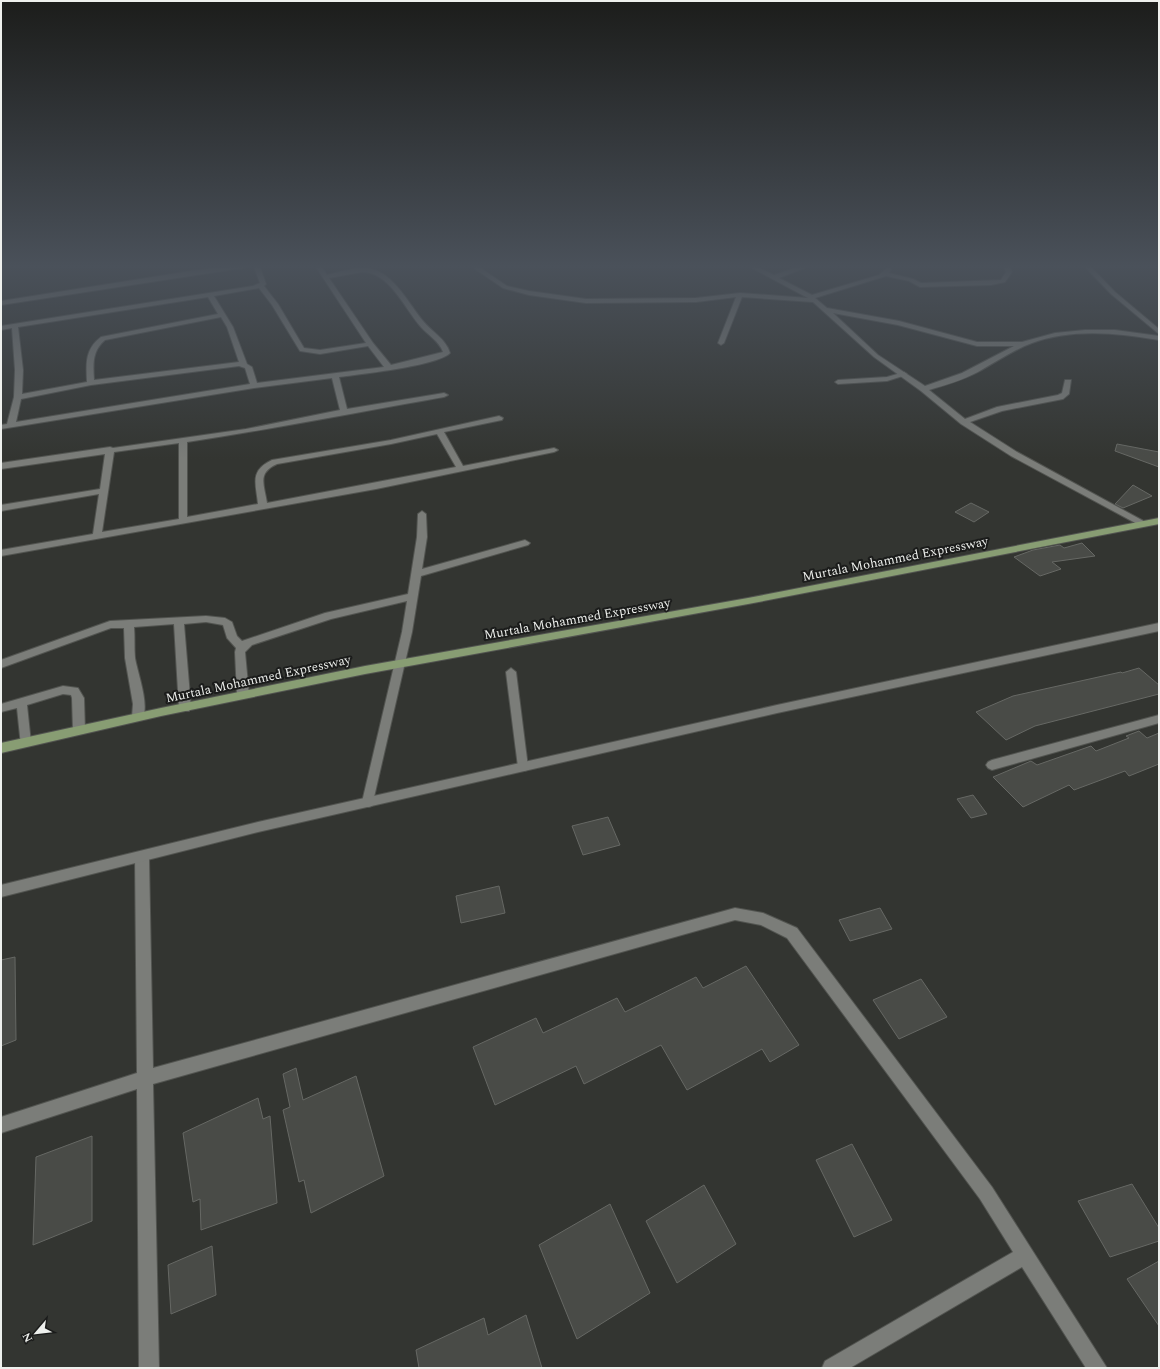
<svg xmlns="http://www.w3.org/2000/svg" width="1160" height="1369" font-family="Spectral,serif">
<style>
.building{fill:#494b47;stroke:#666864}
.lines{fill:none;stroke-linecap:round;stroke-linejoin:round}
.service-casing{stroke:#525450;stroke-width:2}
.minor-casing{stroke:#525450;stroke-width:2}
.secondary-casing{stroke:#525450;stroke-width:2}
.primary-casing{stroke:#525450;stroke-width:2}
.service{fill:#7b7d79;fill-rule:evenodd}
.minor{fill:#7b7d79;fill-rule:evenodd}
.secondary{fill:#7b7d79;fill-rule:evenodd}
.primary{fill:#889d73;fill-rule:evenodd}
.labels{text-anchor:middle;stroke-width:4;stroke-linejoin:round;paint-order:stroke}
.street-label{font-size:13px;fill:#eef0ed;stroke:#1b1c1b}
</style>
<rect width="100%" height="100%" fill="#333531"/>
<g class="building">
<polygon points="1117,444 1159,452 1159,467 1115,451"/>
<polygon points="1133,485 1152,496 1123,508 1115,504"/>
<polygon points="971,503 989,512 974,522 955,512"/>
<polygon points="1082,543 1095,556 1052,562 1061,569 1040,576 1014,557 1033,550 1060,545 1064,548"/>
<polygon points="1139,668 1159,685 1159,694 1035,726 1006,740 976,712 1013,696 1121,672 1122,673"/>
<polygon points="1139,731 1147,738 1159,733 1159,764 1129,776 1125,771 1074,790 1069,785 1023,807 993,777 1031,761 1037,765 1091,746 1096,751 1129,738 1126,736"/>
<polygon points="973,795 987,814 971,818 957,799"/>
<polygon points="608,817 620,845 583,855 572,826"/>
<polygon points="499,886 505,913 461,923 456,896"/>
<polygon points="880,908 892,929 850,941 839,920"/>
<polygon points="15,957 16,1040 1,1046 1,960"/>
<polygon points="746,966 799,1045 770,1062 762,1049 687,1090 661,1045 584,1084 576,1066 495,1105 473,1047 536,1018 543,1033 617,998 625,1012 696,977 703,988"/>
<polygon points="921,979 947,1017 899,1039 873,1000"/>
<polygon points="296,1068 303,1100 356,1076 384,1176 311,1213 304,1180 299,1182 283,1110 290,1107 283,1074"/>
<polygon points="258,1098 263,1119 270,1116 277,1203 201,1230 200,1199 193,1202 183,1133"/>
<polygon points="92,1136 92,1221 33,1245 36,1157"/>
<polygon points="852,1144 892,1220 854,1237 816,1160"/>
<polygon points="1132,1184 1159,1228 1159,1241 1110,1257 1078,1201"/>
<polygon points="704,1185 736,1244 677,1283 646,1221"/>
<polygon points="610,1204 650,1293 577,1339 539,1245"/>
<polygon points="212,1246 216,1295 171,1314 168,1265"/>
<polygon points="1159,1261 1159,1326 1127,1279"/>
<polygon points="526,1315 542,1368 419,1368 416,1350 484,1318 488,1335"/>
</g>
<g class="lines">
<defs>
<g id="service">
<polygon points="904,372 907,374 906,375 887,381 838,384 835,382 838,380 887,377"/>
<polygon points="511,668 516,672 528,767 527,770 523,771 519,770 518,767 506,672"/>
</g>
<g id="minor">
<polygon points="229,267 249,267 1,305 1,301 197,270"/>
<path d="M254,267H260L266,284L264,286L278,304L304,348L320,350L366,343L316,267H322L327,275C339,272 351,268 363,268C392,268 407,302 423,321C432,332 446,339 450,353C437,366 361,374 339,377L347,409L444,393L448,395L444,397C358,412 273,429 187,442V517L258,504C256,483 249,471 272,460L391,440L499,416L503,418L502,420L444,432L463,466L554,448L558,450L554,452L376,489L1,556V550L93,534L99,494L1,511V505L100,489L105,454L1,469V463L110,447L113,448L246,429L340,410L332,378L254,388L1,429V425L7,424L14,397L15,370L12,328L1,330V326L253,286L260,283ZM362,272C390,272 404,308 421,327C428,335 439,341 443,352L391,365L373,343L329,278ZM259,288L272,305L300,351L320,354L368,346L384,367L257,383L252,367L247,364L233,327L214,296ZM208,297L218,314L101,337C85,349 86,363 87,382L22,394L23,370L18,327ZM221,317L227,327L239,362L94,380C93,364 92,351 105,340ZM239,366L245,368L250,384L16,422L21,399L91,385ZM437,434L456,467L267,503C264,484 257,473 277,464L391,444ZM179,443V519L102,532L114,452Z"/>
<path d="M472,267H479L507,286L529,291L586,299L696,298L740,293L808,298L750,267H757L774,275L798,267H807L779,278L812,295L879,275L888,267L891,269L889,273L913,279L921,283L1001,280L1006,272L1004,267H1010L1012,272L1005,282L991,285L920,287L909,281L886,276L815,298L827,308L899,321L977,342H1022L1055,333L1085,330H1115L1159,336V340C1118,333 1072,328 1032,343C1013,350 996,362 978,372C963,380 946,385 929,390L965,419L997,407L1058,395L1062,393L1065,380H1071L1069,394L1063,399L1002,411L970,422L1017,452L1149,524L1147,526H1141L1011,456L961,424L921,391L874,357L813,302L742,297L724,343L721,345L718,343L736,297L696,302L586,303L529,295L503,288ZM833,313L898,325L977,346H1014L962,373L925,386L878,355Z"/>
<polygon points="1085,267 1091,267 1115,292 1159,329 1159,334 1111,294"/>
<path d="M422,511L426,514L427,537L422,569L525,540L530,543L528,545L421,576L412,632L372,806L368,807L364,806L362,802L402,632L407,601L331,619L252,645L245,652L249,695L243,699L237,695L235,652L236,648L227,638L223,625L206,622L184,624L191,708L189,711H181L179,708L174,624L134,627C135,637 134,648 135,658C138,675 150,705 142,720H134L132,717L133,704L125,658L124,628H111L1,668V660L110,621L206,616L225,618L232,622L237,636L242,641L325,613L408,594L417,537L418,514Z"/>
<polygon points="63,686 78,688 84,698 85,731 83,734 75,734 73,731 72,698 71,695 63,694 27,705 31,743 29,746 21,746 17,708 1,712 1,704"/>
<polygon points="1159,715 1159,723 992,770 988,768 986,765 988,762 992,760"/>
<polygon points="142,851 147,853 149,857 153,1068 735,908 763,913 797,928 992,1187 1107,1368 1086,1368 1022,1267 850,1368 822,1368 825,1361 1013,1252 980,1199 787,938 761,925 735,920 153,1084 159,1368 139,1368 137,1089 1,1133 1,1117 137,1073 135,857 137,853"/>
</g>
<polygon id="secondary" points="1159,623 1159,631 777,713 258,832 1,897 1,885 258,822 777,705"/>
<polygon id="primary" points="1159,518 1159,524 748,604 365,674 161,716 1,753 1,743 161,708 365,666 748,598"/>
</defs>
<use href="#service" class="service-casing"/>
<use href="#minor" class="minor-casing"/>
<use href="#secondary" class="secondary-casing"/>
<use href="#primary" class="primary-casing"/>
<use href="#service" class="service"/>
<use href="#minor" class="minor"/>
<use href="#secondary" class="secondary"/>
<use href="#primary" class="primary"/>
</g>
<linearGradient id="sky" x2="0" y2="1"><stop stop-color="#1c1d1b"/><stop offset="0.58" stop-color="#4a515a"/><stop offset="1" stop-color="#4a515a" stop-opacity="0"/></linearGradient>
<rect width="1160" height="459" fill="url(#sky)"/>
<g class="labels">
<g class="street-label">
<text transform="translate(895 558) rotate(-11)" y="5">Murtala Mohammed Expressway</text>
<text transform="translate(577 618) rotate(-10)" y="5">Murtala Mohammed Expressway</text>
<text transform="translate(258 678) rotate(-12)" y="5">Murtala Mohammed Expressway</text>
</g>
</g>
<rect width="1160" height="1369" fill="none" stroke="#eef0ed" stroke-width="4"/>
<g transform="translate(36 1333) rotate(242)" stroke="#1b1c1b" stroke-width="3" paint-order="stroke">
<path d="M0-3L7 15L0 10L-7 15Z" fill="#eef0ed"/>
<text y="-6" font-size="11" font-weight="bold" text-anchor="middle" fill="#eef0ed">N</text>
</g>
</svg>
